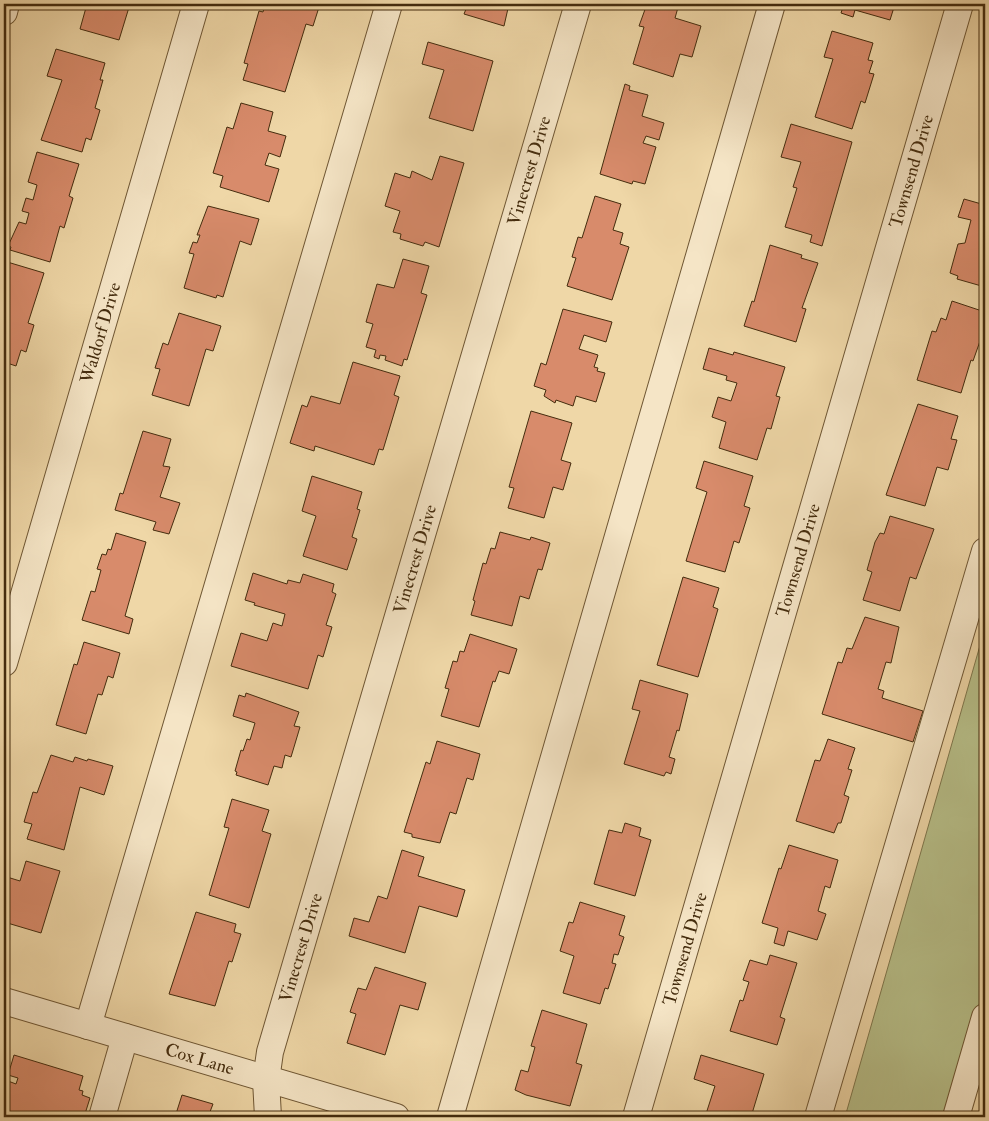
<svg xmlns="http://www.w3.org/2000/svg" width="989" height="1121" font-family="'IM FELL Double Pica',serif">
<style>
.green{fill:#b7bf89;stroke:#7e764c}
.building{fill:#d88b6b;stroke:#442c0e}
.lines{fill:none;stroke-linecap:round;stroke-linejoin:round}
.minor-casing{stroke:#6f5734;stroke-width:28}
.minor{stroke:#f5e5c6;stroke-width:26}
.labels{text-anchor:middle;stroke-width:5;stroke-linejoin:round;paint-order:stroke}
.street-label{font-size:18px;fill:#442c0e;stroke:#f5e5c6}
</style>
<rect width="100%" height="100%" fill="#efd7a7"/>
<filter id="stains"><feTurbulence type="fractalNoise" baseFrequency=".004" numOctaves="4"/><feColorMatrix values="0 0 0 0 .2 0 0 0 0 .09 0 0 0 0 .02 0 0 0 .5 -.17"/></filter>
<radialGradient id="worn" r=".72"><stop offset=".6" stop-color="#630" stop-opacity="0"/><stop offset="1" stop-color="#630" stop-opacity=".3"/></radialGradient>
<polygon class="green" points="985,628 985,985 947,1117 845,1117"/>
<g class="building">
<polygon points="87,4 130,4 119,40 80,29"/>
<polygon points="265,4 320,4 313,26 306,24 285,92 243,80 248,64 244,63 259,11 263,12"/>
<polygon points="468,4 509,4 504,26 464,14"/>
<polygon points="647,4 679,4 675,18 701,26 692,57 680,54 673,77 633,64 644,27 639,26"/>
<polygon points="840,4 895,4 890,20 855,10 853,17 841,13 843,7 839,6"/>
<polygon points="832,31 873,43 868,60 873,61 869,73 874,74 865,103 861,101 852,129 815,117 833,59 824,57"/>
<polygon points="428,42 493,61 473,131 429,118 444,70 422,64"/>
<polygon points="56,49 105,63 100,80 103,80 95,108 100,110 91,140 86,138 82,152 41,140 62,80 47,76"/>
<polygon points="625,84 630,86 629,90 648,95 642,116 664,123 659,140 646,136 643,143 656,147 645,184 633,181 632,184 600,174"/>
<polygon points="241,103 273,112 268,131 286,136 280,157 269,153 265,165 279,169 269,202 220,187 223,176 213,173 227,127 233,129"/>
<polygon points="791,124 852,142 822,246 810,242 812,235 785,227 797,188 793,187 801,162 781,157"/>
<polygon points="985,144 985,161 981,160"/>
<polygon points="37,152 79,164 69,196 73,198 64,228 60,226 50,262 10,250 11,247 8,246 19,222 26,224 29,213 22,211 26,198 33,200 37,185 28,182"/>
<polygon points="440,156 464,163 439,247 425,242 423,246 400,239 401,234 393,232 400,211 385,206 395,173 410,178 412,171 432,180"/>
<polygon points="595,196 621,204 613,230 623,233 620,244 629,247 612,300 567,286 576,258 572,257 578,237 582,238"/>
<polygon points="964,199 985,205 985,287 957,279 958,276 950,273 958,244 965,243 971,220 958,217"/>
<polygon points="208,206 259,219 251,245 240,241 223,297 217,295 216,298 184,288 194,254 189,253 193,242 197,243 200,235 197,235"/>
<polygon points="770,245 802,255 801,258 818,263 802,308 806,309 796,342 744,326 752,301 754,302"/>
<polygon points="403,259 429,266 421,293 427,295 407,360 404,359 402,366 385,360 386,356 380,355 379,359 374,357 376,350 366,347 373,324 366,322 377,284 394,288"/>
<polygon points="4,261 44,273 28,323 34,325 26,352 21,350 16,366 4,362"/>
<polygon points="952,301 985,312 985,327 973,361 971,360 961,393 917,380 932,331 936,332 941,318 946,320"/>
<polygon points="563,309 612,322 606,342 584,335 579,349 598,355 594,367 598,368 597,371 605,373 596,402 576,396 573,406 556,400 555,403 544,396 546,390 534,386 541,363 546,365"/>
<polygon points="179,313 221,326 213,351 206,349 189,406 152,395 160,369 155,368 163,343 168,345"/>
<polygon points="709,348 733,355 734,352 785,367 776,396 780,397 771,429 767,428 757,460 719,448 726,422 712,417 718,397 731,401 737,383 726,380 727,376 703,369"/>
<polygon points="353,362 400,376 394,395 399,397 383,450 379,449 374,465 315,446 314,451 290,443 302,405 307,407 311,396 340,404"/>
<polygon points="918,404 958,416 951,439 957,440 948,470 937,467 925,506 886,495"/>
<polygon points="531,411 572,423 561,460 571,463 563,490 553,487 544,518 508,508 514,488 509,487"/>
<polygon points="143,431 171,439 163,466 170,467 160,497 180,503 169,534 153,530 156,522 115,510 120,493 123,494"/>
<polygon points="704,461 753,476 744,506 750,508 739,543 734,541 725,572 686,561 707,492 696,488"/>
<polygon points="312,476 362,492 357,509 360,510 352,537 357,539 347,570 303,556 316,516 302,511"/>
<polygon points="890,516 934,529 916,579 910,577 900,611 863,600 872,572 867,570 875,542 880,533 884,534"/>
<polygon points="500,532 530,540 531,537 550,543 542,570 538,569 529,599 520,596 512,626 471,615 475,601 473,600 483,563 486,564 491,548 495,549"/>
<polygon points="116,533 146,542 125,616 133,619 129,634 82,620 91,591 95,592 101,570 97,569 102,554 106,555 108,549 111,550"/>
<polygon points="253,573 287,584 288,580 300,583 303,574 334,584 332,592 336,594 326,625 332,627 323,657 318,655 308,689 231,666 241,633 267,641 273,623 282,626 285,614 254,605 255,603 245,600"/>
<polygon points="683,577 719,588 713,607 718,609 698,677 657,665"/>
<polygon points="865,617 899,627 891,663 886,662 878,689 884,691 882,698 923,711 913,742 822,714 838,662 842,663 847,648 852,649"/>
<polygon points="470,634 517,649 509,674 499,671 495,682 493,681 479,727 441,716 449,689 445,688 453,661 457,662 460,651 464,652"/>
<polygon points="84,642 120,653 113,678 108,676 102,695 98,694 86,734 56,725 74,664 77,665"/>
<polygon points="640,680 688,694 679,731 677,730 669,757 675,759 671,774 666,772 664,776 624,764 640,711 632,709"/>
<polygon points="246,693 299,712 294,726 300,727 291,757 285,755 282,768 274,766 268,785 236,775 237,772 235,771 241,750 243,751 247,739 250,740 255,723 233,716 239,695 245,697"/>
<polygon points="828,739 855,748 848,769 852,770 844,795 849,797 841,823 838,823 834,833 796,821 815,760 820,761"/>
<polygon points="437,741 480,754 473,780 467,778 456,814 450,812 440,843 412,837 412,834 404,832 426,762 430,764"/>
<polygon points="51,755 73,762 75,757 87,761 88,759 113,766 104,795 80,787 64,850 27,839 32,824 24,822 33,792 37,793"/>
<polygon points="232,799 269,810 262,831 271,834 249,908 209,895 229,828 224,827"/>
<polygon points="625,823 641,828 639,836 651,840 635,896 594,884 609,830 622,833"/>
<polygon points="789,845 838,860 830,888 825,886 818,911 826,914 817,940 788,931 784,946 774,943 778,928 762,923 779,868 781,869"/>
<polygon points="402,850 424,857 418,876 465,890 457,917 419,906 405,953 349,936 354,918 369,922 378,896 387,899"/>
<polygon points="26,861 60,871 41,933 4,922 4,892 7,877 20,881"/>
<polygon points="580,902 625,916 619,935 624,937 618,955 614,954 612,963 616,964 608,989 605,988 600,1004 563,993 574,956 560,951 569,922 573,923"/>
<polygon points="196,912 236,924 234,932 241,934 232,962 229,961 215,1006 169,994"/>
<polygon points="770,955 797,963 780,1017 785,1019 777,1045 730,1031 740,1000 743,1001 749,982 743,980 750,960 767,965"/>
<polygon points="375,967 426,983 418,1010 400,1005 385,1055 347,1043 356,1014 350,1012 358,988 366,990"/>
<polygon points="542,1010 587,1024 576,1063 582,1065 570,1106 526,1095 515,1090 521,1070 528,1072 535,1047 531,1046"/>
<polygon points="14,1055 83,1076 79,1090 83,1091 82,1095 90,1098 84,1117 4,1117 4,1094 8,1081 16,1084 18,1078 8,1075"/>
<polygon points="701,1055 764,1074 751,1117 705,1117 715,1086 694,1079"/>
<polygon points="182,1095 213,1104 208,1117 175,1117"/>
</g>
<g class="lines">
<defs>
<g id="minor">
<polyline points="4,12 6,4"/>
<path id="s1" d="M4,663L196,4"/>
<path id="s2" d="M4,1001L396,1117"/>
<polyline points="88,1026 389,4"/>
<polyline points="102,1117 125,1037"/>
<path id="s3" d="M268,1117L266,1080L270,1052L578,4"/>
<polyline points="450,1117 772,4"/>
<path id="s4" d="M636,1117L960,4"/>
<polyline points="818,1117 985,551"/>
<polyline points="956,1117 985,1017"/>
</g>
</defs>
<use href="#minor" class="minor-casing"/>
<use href="#minor" class="minor"/>
</g>
<g class="labels">
<g class="street-label">
<text dy="6" stroke="none"><textPath href="#s3" startOffset="984">Vinecrest Drive</textPath></text>
<text dy="6" stroke="none"><textPath href="#s4" startOffset="985">Townsend Drive</textPath></text>
<text dy="6" stroke="none"><textPath href="#s1" startOffset="344">Waldorf Drive</textPath></text>
<text dy="6" stroke="none"><textPath href="#s3" startOffset="579">Vinecrest Drive</textPath></text>
<text dy="6" stroke="none"><textPath href="#s4" startOffset="580">Townsend Drive</textPath></text>
<text dy="6" stroke="none"><textPath href="#s3" startOffset="174">Vinecrest Drive</textPath></text>
<text dy="6" stroke="none"><textPath href="#s4" startOffset="175">Townsend Drive</textPath></text>
<text dy="6" stroke="none"><textPath href="#s2" startOffset="204">Cox Lane</textPath></text>
</g>
</g>
<rect width="989" height="1121" fill="none" stroke="#efd7a7" stroke-width="20"/>
<rect x="5" y="5" width="979" height="1111" fill="none" stroke="#442c0e" stroke-width="2.5"/>
<rect x="10" y="10" width="969" height="1101" fill="none" stroke="#442c0e"/>
<rect width="100%" height="100%" filter="url(#stains)"/>
<rect width="100%" height="100%" fill="url(#worn)"/>
</svg>
